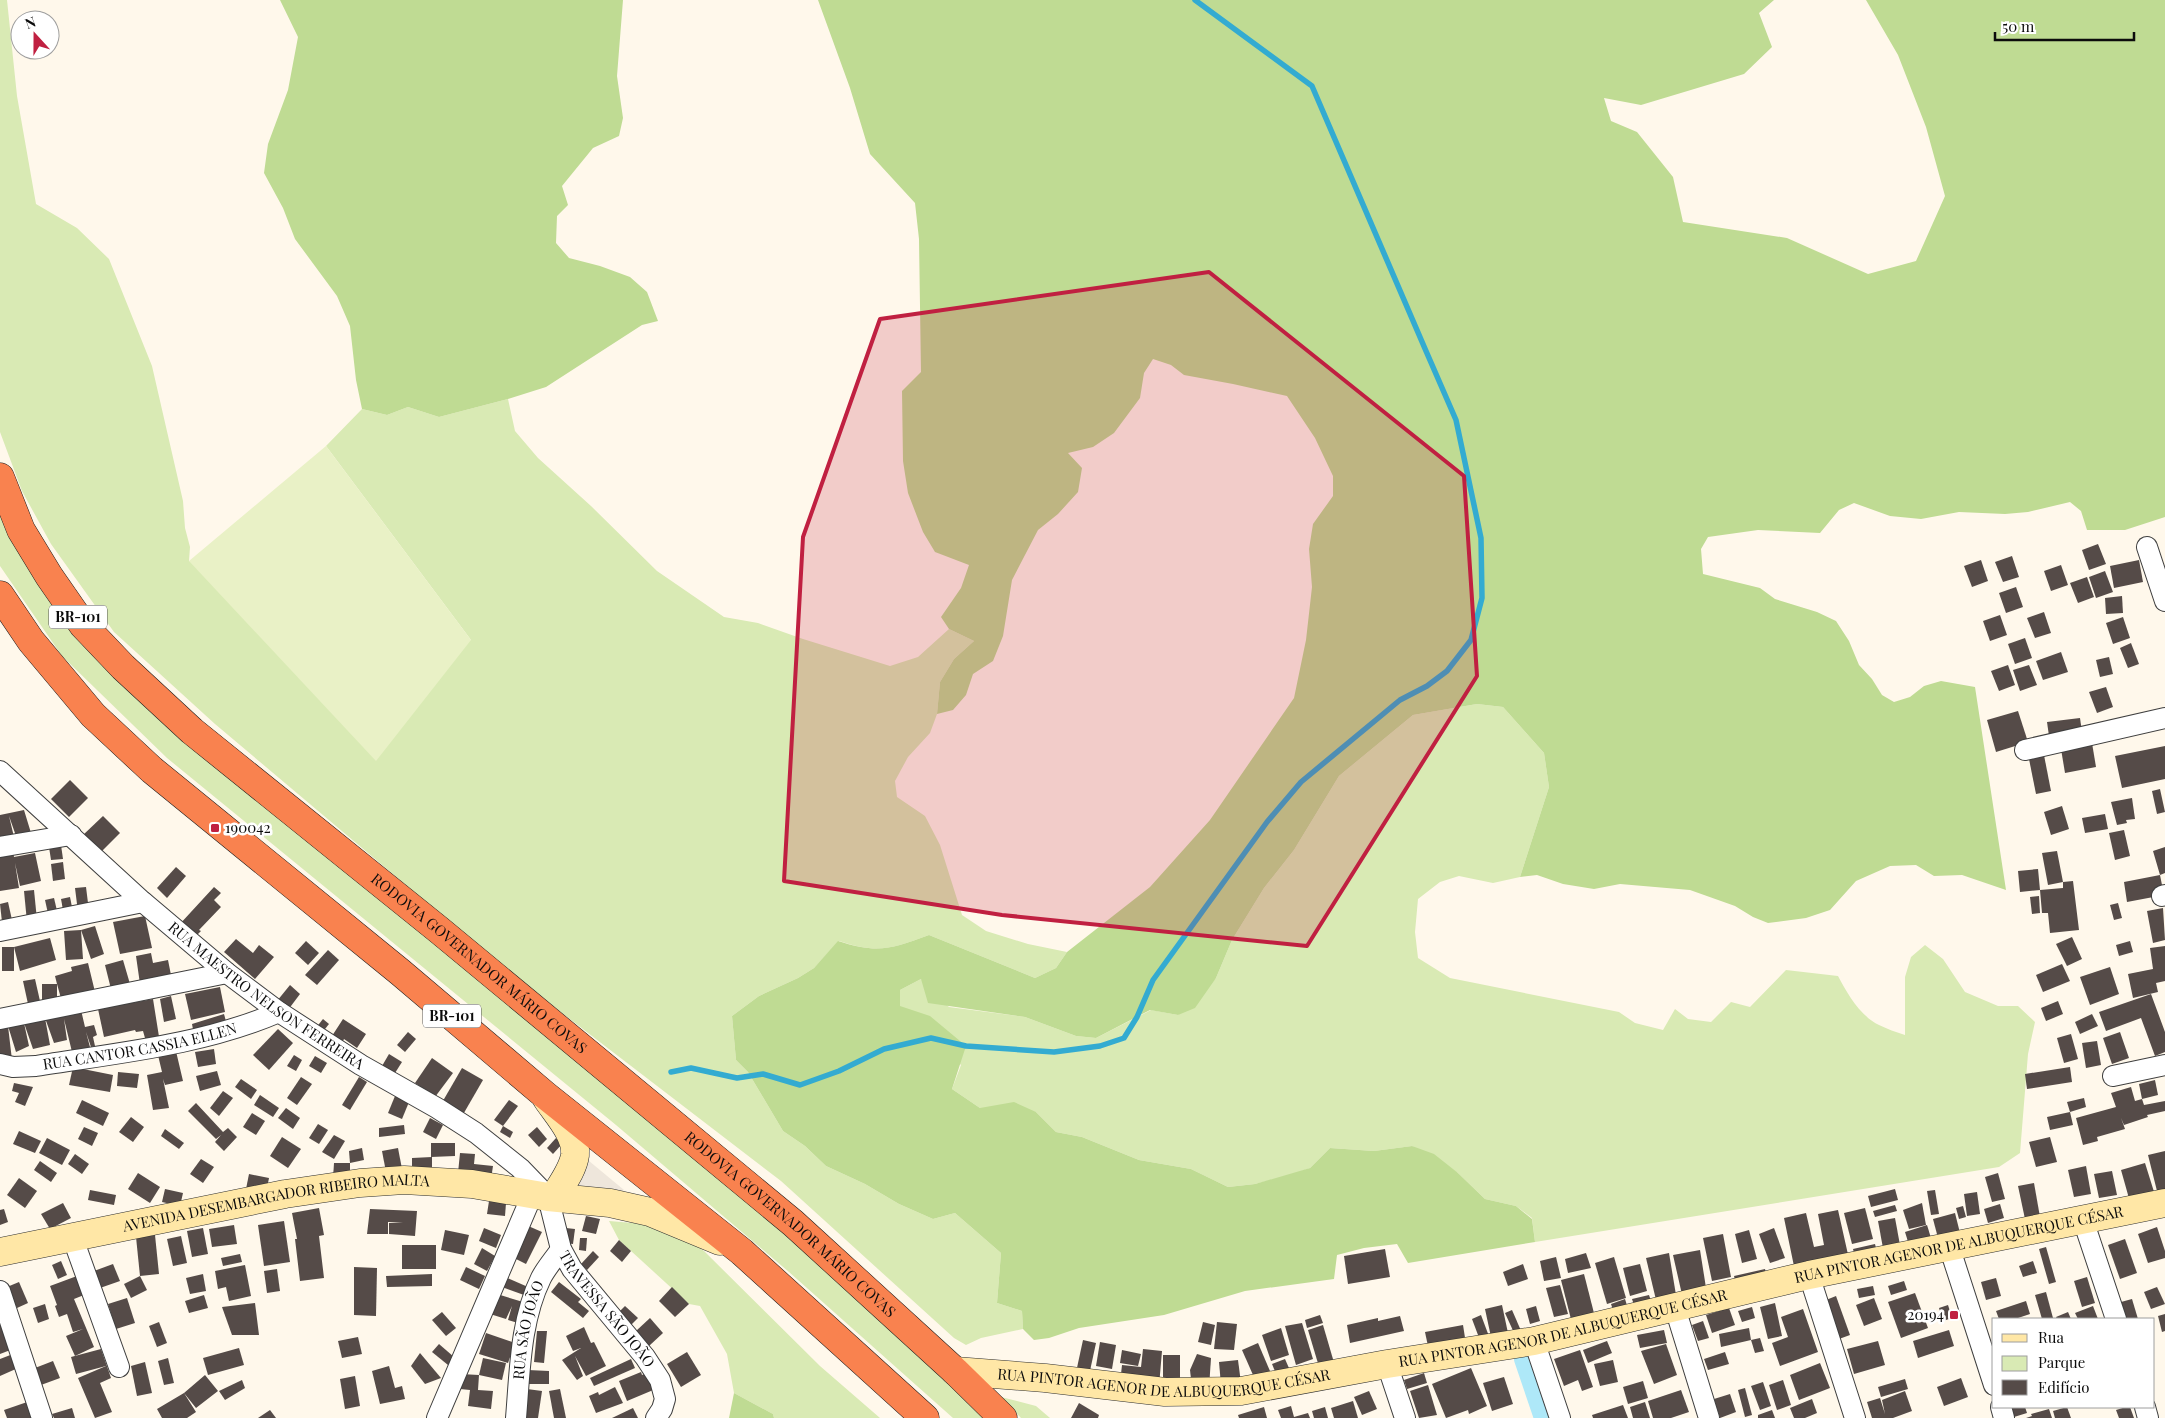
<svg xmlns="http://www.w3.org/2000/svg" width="2165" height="1418" font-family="'Playfair Display',serif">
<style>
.green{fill:#d9eab4}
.forest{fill:#bfdb93}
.pitch{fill:#e9f1c6}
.plaza{fill:#eee6db}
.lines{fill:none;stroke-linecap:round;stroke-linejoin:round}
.stream{stroke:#33abd1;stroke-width:5.5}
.canal{stroke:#aee8f8;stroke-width:20}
.building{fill:#554b48}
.street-casing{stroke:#3f3f3f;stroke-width:22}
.secondary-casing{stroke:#2e2e2e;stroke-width:29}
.highway-casing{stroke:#1d1d1d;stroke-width:29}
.street{stroke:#fff;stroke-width:20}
.secondary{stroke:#ffe7a6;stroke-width:28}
.highway{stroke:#f9824f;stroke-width:28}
.marked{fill:#c02041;fill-opacity:0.2;stroke:#c02041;stroke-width:4;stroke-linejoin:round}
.poi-dot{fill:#c02041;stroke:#fff;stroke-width:2}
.labels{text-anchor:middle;stroke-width:5;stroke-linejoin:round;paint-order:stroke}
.shield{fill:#fff;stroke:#555;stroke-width:1}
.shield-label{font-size:14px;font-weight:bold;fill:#0c0c0c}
.poi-label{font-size:15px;fill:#0c0c0c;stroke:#fff;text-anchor:start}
.street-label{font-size:15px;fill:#0c0c0c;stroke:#fff}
</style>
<rect width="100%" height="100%" fill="#fff8eb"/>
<g class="green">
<path d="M0,0H7L17,96L36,204L77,228L109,259L152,366L183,501L185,528L190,547L189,561L471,640L326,446L362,409L387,415L408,407L439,417L508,399L515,431L538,458L591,506L657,571L724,617L758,623L803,639L890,666L918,657L949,629L974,641L954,659L940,682L937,714L930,733L908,757L895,781L897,797L925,816L940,845L962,915L986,931L1028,944L1067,952L1056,968L1035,978L929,935C890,949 879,954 839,941L814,968L798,978L759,996L732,1016L736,1060L748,1072L783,1131L805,1146L826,1166L865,1184L899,1204L933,1219L955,1213L1001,1253L997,1303L1022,1311L1023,1329L981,1338L966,1345L954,1338L781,1181L562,1013L451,923L215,724L114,632L51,544L22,491L0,432Z"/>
<polygon points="0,494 80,630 956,1375 999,1418 953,1418 789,1272 616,1125 167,758 62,656 0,566"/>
<path d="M1477,704L1503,707L1544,753L1549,787L1520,877L1493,883L1459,876L1440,882L1418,899L1415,932L1418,958L1450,978L1619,1012L1635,1023L1663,1030L1675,1009L1688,1019L1711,1022L1731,1002L1750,1007L1786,970L1838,976C1847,993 1860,1016 1879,1025C1887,1029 1896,1032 1905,1035V977L1911,957L1925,945L1943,959L1965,992L1998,1006H2018L2035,1022L2028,1054L2020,1153L1999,1167L1535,1242L1532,1218L1516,1206L1485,1199L1458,1173L1412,1146L1374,1151L1330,1148L1310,1168L1294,1174L1255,1184L1228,1187L1191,1169L1139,1160L1082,1137L1056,1132L1036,1112L980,1108L952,1089L961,1065L900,1007V990L921,979L949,1007L1025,1017L1076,1036L1096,1038L1151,1010L1178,1015L1216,978L1232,940L1264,888L1294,850L1339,776L1413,715Z"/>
<polygon points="609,1221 670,1226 704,1251 820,1366 880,1418 774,1418 773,1414 734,1393 727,1354 700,1306 689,1304 619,1240"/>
<polygon points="1001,1397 1036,1406 1050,1418 1021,1418"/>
</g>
<g class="forest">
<polygon points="280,0 623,0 617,76 623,118 619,136 593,148 562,186 568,205 557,216 556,243 569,258 600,266 630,277 647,292 658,321 642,325 546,387 508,399 439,417 408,407 387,415 362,409 356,380 350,326 337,296 295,239 283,208 264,173 268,144 288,90 298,37"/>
<path d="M818,0H1774L1759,13L1772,47L1744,74L1641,105L1604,98L1611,121L1637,132L1673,177L1683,222L1787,238L1868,274L1916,261L1945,196L1926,127L1898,55L1866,0H2165V517L2125,530H2087L2081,511L2070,502L2028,512L2005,514L1959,512L1921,519L1890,516L1854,503L1839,510L1820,533L1758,530L1708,537L1701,549L1703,574L1760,588L1775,599L1817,612L1836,621L1849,641L1859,665L1872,679L1882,695L1894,702L1910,697L1924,686L1941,681L1975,687L2006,890L1962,875L1934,876L1916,865L1890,866L1856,881L1830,910L1806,918L1768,923L1753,917L1735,906L1690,890L1620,884L1594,889L1563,884L1537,875L1520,877L1549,787L1544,753L1503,707L1477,704L1413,715L1339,776L1294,850L1264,888L1232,940L1216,978L1195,1008L1178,1015L1150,1010L1096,1038L1076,1036L1025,1017L928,1003L921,979L900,990V1006L930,1016L966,1046L952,1089L980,1108L1014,1102L1036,1112L1056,1132L1082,1137L1139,1160L1191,1169L1228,1187L1255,1184L1310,1168L1330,1148L1374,1151L1412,1146L1434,1154L1458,1173L1485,1199L1516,1206L1532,1219L1535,1242L1408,1263L1397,1244L1364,1248L1337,1255L1334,1279L1245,1291L1164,1315L1079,1328L1049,1338L1034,1340L1023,1329L1022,1311L997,1303L1001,1253L955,1213L933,1219L899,1204L865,1184L826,1166L805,1146L783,1131L748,1072L736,1060L732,1016L759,996L798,978L814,968L838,941C879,954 890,949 929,935L1035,978L1056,968L1067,952L1150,887L1210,820L1294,698L1306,640L1312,587L1309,549L1313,524L1333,496V476L1315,438L1287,396L1233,384L1184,375L1171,365L1153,359L1144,373L1140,398L1114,433L1093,447L1068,453L1082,468L1078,492L1058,514L1038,530L1012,580L1003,636L993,661L973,674L966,695L953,710L937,714L940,682L954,659L974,641L949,629L941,617L961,588L969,565L935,552L923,532L908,493L903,461L902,391L921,372L919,239L915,203L870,154L850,88Z"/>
<polygon points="734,1393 773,1414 774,1418 729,1418"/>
</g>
<polygon class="pitch" points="326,446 471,640 376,761 189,561"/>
<polygon class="plaza" points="583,1156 624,1190 610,1203 566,1198"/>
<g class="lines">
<polyline class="stream" points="671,1072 691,1068 737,1078 763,1074 800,1085 839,1071 884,1049 931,1038 966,1046 1054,1052 1100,1046 1124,1038 1137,1017 1153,980 1267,822 1301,782 1400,700 1427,686 1447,671 1471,640 1482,598 1481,538 1456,420 1426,351 1312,86 1195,0"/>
<polyline class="canal" points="1524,1359 1544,1418"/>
</g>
<g class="building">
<polygon points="2098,544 2106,564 2089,570 2082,550"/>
<polygon points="2012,556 2019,577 2003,582 1995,562"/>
<polygon points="1981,560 1988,581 1972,587 1964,566"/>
<polygon points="2139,560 2143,582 2114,588 2110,566"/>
<polygon points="2061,565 2068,585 2051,591 2044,571"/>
<polygon points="2105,571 2113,592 2096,598 2089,577"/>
<polygon points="2087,577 2094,597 2078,603 2070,583"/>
<polygon points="2016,587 2023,607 2006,613 1999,593"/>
<polygon points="2122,596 2123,613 2106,614 2105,598"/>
<polygon points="2044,612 2051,633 2035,638 2027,618"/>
<polygon points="2000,615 2007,635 1990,641 1983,621"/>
<polygon points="2123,617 2130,638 2113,644 2106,623"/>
<polygon points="2025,638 2032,658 2015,664 2008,644"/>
<polygon points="2131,643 2139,664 2128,668 2120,648"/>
<polygon points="2061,652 2068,672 2043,680 2036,661"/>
<polygon points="2109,657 2113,674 2100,677 2096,660"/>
<polygon points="2008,665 2015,685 1999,691 1991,671"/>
<polygon points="2029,665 2037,685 2020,691 2013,670"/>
<polygon points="2106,687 2113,707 2097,713 2089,692"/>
<polygon points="2018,711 2028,742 1996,752 1987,720"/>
<polygon points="2080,718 2082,732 2049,736 2047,722"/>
<polygon points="2092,743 2096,767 2065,773 2061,749"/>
<polygon points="2165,746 2165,779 2122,788 2115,756"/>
<polygon points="2043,750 2051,791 2036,794 2028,754"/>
<polygon points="70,780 88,798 69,817 51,799"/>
<polygon points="2160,789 2165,812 2157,814 2152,791"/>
<polygon points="2132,798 2135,819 2126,820 2127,823 2117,825 2111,802"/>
<polygon points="2062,806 2069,829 2051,835 2044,812"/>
<polygon points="24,810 31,833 16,836 9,816 14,837 0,839 0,815"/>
<polygon points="2105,814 2108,829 2085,833 2082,818"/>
<polygon points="103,816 120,833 100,853 82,836"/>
<polygon points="2124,830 2130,856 2115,860 2109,833"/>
<polygon points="61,845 63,859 51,860 49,847"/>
<polygon points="2165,847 2165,873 2160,875 2164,895 2127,902 2124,882 2160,875 2153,851"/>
<polygon points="13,851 14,857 35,853 41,881 20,886 15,863 19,888 0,891 0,853"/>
<polygon points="2057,851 2063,882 2073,881 2079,930 2050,933 2048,913 2042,913 2040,890 2063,888 2063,882 2048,885 2042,853"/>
<polygon points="63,862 65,879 53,881 51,864"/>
<polygon points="176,867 186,876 167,898 157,888"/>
<polygon points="2038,869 2040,890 2020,892 2018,871"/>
<polygon points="86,887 89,911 78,912 75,888"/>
<polygon points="214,887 221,893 214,900 221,907 199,930 201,931 193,939 179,925"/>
<polygon points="34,890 37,920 27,922 24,891"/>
<polygon points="2039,896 2040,913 2032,914 2030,897"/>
<polygon points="70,897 72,907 63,910 61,899"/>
<polygon points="54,898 58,915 49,918 45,900"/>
<polygon points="8,902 12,920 2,922 0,904"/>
<polygon points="2118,903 2122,918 2114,920 2110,905"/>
<polygon points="2163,908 2165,940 2153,943 2147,911"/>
<polygon points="145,916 152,948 120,954 113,922"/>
<polygon points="95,926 104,954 91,959 81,930 83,959 66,960 64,931 81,930"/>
<polygon points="2072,937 2082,959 2067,966 2056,944"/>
<polygon points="50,938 56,960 20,971 14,947"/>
<polygon points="236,939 253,953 259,945 274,957 255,979 224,952"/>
<polygon points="306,941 319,953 308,965 295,953"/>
<polygon points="2130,941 2133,952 2119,956 2116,945"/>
<polygon points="2165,946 2165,981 2156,983 2158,992 2133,998 2128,974 2153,969 2150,948"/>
<rect x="2" y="947" width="12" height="24"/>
<polygon points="328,950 339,960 317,985 305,975"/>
<polygon points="151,953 153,963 168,960 172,980 140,984 136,956"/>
<polygon points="123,960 130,984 111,989 105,965"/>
<polygon points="88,963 96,996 62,1002 57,984 57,1001 42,1001 42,984 57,984 55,976 72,971 71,967"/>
<polygon points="2062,964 2070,981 2043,992 2036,975"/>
<polygon points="2110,967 2119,994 2090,1005 2080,977"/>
<polygon points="35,979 40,1001 28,1004 23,981"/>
<polygon points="290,985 300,994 288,1010 277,1001"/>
<polygon points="220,987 225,1012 191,1020 185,994"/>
<polygon points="2151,994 2165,1032 2165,1052 2155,1056 2141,1018 2106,1031 2099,1012"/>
<polygon points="171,996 176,1019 164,1022 160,999"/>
<polygon points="153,999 160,1043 147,1045 143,1031 136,1032 135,1030 104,1037 98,1009"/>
<polygon points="2058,1001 2063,1014 2046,1021 2041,1008"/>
<polygon points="81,1010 85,1027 94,1025 97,1035 93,1037 95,1046 91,1047 86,1032 91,1051 73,1056 64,1019 67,1040 54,1043 45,1018 50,1045 33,1049 24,1023 29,1046 16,1052 8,1026 12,1060 0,1058 0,1028 24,1023 45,1018"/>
<polygon points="224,1014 227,1025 194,1035 192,1024"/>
<polygon points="2092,1014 2098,1026 2080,1034 2075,1022"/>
<polygon points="323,1019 329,1024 321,1034 315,1029"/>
<polygon points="343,1019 366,1034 357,1048 344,1039 342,1043 332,1036"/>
<polygon points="278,1029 293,1043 269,1070 253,1055"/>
<polygon points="408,1032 416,1039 405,1052 397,1045"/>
<polygon points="2120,1032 2129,1058 2112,1064 2103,1038"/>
<polygon points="2071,1034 2078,1059 2064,1063 2057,1038"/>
<polygon points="2097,1041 2101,1065 2086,1068 2082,1043"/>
<polygon points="175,1047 183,1081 165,1085 163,1079 169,1108 153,1110 147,1075 162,1072 157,1051"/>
<polygon points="214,1049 216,1064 198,1067 195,1052"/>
<polygon points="389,1054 402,1062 395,1073 382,1066"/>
<polygon points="294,1055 302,1060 296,1071 287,1066"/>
<polygon points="315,1056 327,1063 321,1073 309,1066"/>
<polygon points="432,1058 453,1073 435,1097 415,1083"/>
<polygon points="73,1067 113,1075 110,1092 69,1085"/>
<polygon points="2070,1067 2072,1082 2027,1089 2025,1074"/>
<polygon points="462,1068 483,1080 461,1118 440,1106"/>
<polygon points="217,1071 221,1085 200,1091 196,1076"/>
<polygon points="118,1072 139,1074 137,1088 117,1086"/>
<polygon points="301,1077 312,1084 297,1105 287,1098"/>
<polygon points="359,1077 367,1082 350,1110 342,1105"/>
<polygon points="241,1079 257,1090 251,1099 235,1087"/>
<polygon points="2155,1080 2158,1095 2142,1099 2139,1084"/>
<polygon points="14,1083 33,1087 25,1106 15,1102 19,1093 12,1091"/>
<polygon points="2131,1087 2135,1101 2142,1099 2144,1105 2165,1101 2165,1111 2147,1115 2148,1117 2124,1125 2121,1118 2125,1129 2097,1137 2098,1141 2083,1145 2076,1118 2116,1107 2111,1093"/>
<polygon points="223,1091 233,1098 219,1116 210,1108"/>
<polygon points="260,1095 279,1108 273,1117 254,1105"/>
<polygon points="395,1096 409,1102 402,1119 388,1113"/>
<polygon points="2084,1098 2086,1107 2070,1112 2073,1125 2050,1130 2047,1117 2070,1112 2067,1102"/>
<polygon points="82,1100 109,1113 103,1126 76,1113"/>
<polygon points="509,1100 518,1106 503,1126 494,1120"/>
<polygon points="196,1103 223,1132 228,1128 237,1137 224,1151 215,1142 221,1135 216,1139 188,1111"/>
<polygon points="286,1108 300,1118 293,1129 278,1118"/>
<polygon points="252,1113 265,1121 256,1135 243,1127"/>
<polygon points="131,1117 144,1127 133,1142 119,1132"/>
<polygon points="430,1118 443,1125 436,1139 423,1132"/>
<polygon points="318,1124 328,1130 319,1144 309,1138"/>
<polygon points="404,1125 405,1134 379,1137 379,1128"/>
<polygon points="503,1126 513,1132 510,1138 500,1132"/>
<polygon points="84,1127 98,1133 92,1146 78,1139"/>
<polygon points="537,1127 547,1139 539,1147 528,1135"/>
<polygon points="165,1129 184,1143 179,1149 161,1136"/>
<polygon points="19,1131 41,1141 35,1153 13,1144"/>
<polygon points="334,1135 345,1141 334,1159 322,1152"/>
<polygon points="282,1137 301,1149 288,1168 270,1156"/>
<polygon points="2050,1137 2057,1162 2036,1167 2029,1142"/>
<polygon points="47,1138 70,1150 62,1165 39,1153"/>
<polygon points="556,1138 562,1144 553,1154 547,1148"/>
<polygon points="431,1143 455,1143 455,1156 431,1157"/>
<polygon points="362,1148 364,1160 350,1163 349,1151"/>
<polygon points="398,1148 402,1169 386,1172 382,1151"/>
<polygon points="2165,1151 2165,1197 2159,1199 2148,1155"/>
<polygon points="460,1153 475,1154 474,1164 493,1166 491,1179 458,1173"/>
<polygon points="75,1154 89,1164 82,1174 68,1164"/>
<polygon points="432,1157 432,1169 412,1170 412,1158"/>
<polygon points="201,1159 214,1167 203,1183 190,1174"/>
<polygon points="40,1161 57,1173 51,1182 34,1170"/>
<polygon points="334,1163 350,1163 350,1179 333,1178"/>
<polygon points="2145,1163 2155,1195 2130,1202 2121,1170"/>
<polygon points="2086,1166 2091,1194 2074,1197 2068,1170"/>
<polygon points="2112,1171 2117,1195 2099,1198 2094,1174"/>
<polygon points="138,1173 160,1187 150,1203 128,1189"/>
<polygon points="1998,1173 2005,1199 1992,1202 1985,1177"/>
<polygon points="249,1174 269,1178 266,1193 246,1189"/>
<polygon points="19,1178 37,1191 25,1208 7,1195"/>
<polygon points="2034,1183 2040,1217 2025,1219 2018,1186"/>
<polygon points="165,1189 183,1193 180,1206 162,1202"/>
<polygon points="1895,1189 1898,1200 1871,1207 1868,1196"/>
<polygon points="90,1190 116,1195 114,1205 88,1200"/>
<polygon points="1935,1190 1939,1214 1931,1215 1927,1191"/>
<polygon points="1977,1192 1980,1214 1967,1216 1964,1194"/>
<polygon points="489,1201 506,1203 505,1216 487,1214"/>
<polygon points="63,1203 71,1218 50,1229 41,1214"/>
<polygon points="1922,1203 1926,1225 1909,1229 1903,1210"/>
<polygon points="2000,1204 2004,1218 1988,1223 1984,1209"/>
<polygon points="1895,1205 1897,1211 1875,1217 1873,1211"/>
<polygon points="1963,1206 1966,1217 1959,1219 1956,1208"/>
<polygon points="319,1208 324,1235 319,1236 324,1278 300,1281 295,1239 297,1239 292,1213"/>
<polygon points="1865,1208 1873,1239 1852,1244 1844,1213"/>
<polygon points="4,1209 8,1222 0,1225 0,1210"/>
<polygon points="370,1209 417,1211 415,1236 389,1234 389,1223 403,1223 389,1222 382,1222 388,1222 388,1234 367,1234"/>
<polygon points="1838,1210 1849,1259 1795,1271 1784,1218 1806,1213 1814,1247 1824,1245 1818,1214"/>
<polygon points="1955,1213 1960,1233 1938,1238 1933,1219"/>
<polygon points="586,1216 600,1219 596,1234 582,1231"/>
<polygon points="1895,1218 1900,1245 1883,1248 1878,1221"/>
<polygon points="284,1221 290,1262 264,1266 258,1225"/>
<polygon points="234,1225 237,1244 212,1247 209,1229"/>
<polygon points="526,1225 542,1232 526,1264 510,1256"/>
<polygon points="1927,1225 1931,1238 1909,1245 1905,1232"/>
<polygon points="2157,1227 2165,1251 2165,1258 2148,1263 2138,1234"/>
<polygon points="203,1228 208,1254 192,1257 187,1231"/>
<polygon points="484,1228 501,1235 496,1248 479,1241"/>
<polygon points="566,1228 575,1229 573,1244 564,1243"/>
<polygon points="1774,1228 1785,1258 1770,1263 1759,1234"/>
<polygon points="445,1230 469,1235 464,1255 441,1250"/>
<polygon points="1749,1230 1757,1259 1742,1263 1735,1234"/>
<polygon points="1723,1234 1731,1277 1712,1281 1703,1238"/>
<polygon points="155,1235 159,1274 140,1276 136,1237"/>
<polygon points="181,1236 187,1263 173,1266 167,1239"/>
<polygon points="580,1238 587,1238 586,1251 579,1250"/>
<polygon points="2125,1239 2137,1273 2120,1279 2108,1245"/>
<polygon points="619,1240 631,1251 622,1262 610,1251"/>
<polygon points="1875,1244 1877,1252 1855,1257 1853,1249"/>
<rect x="402" y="1245" width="34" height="24"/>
<polygon points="2046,1247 2056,1282 2049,1284 2039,1249"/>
<polygon points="482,1248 495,1256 487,1271 474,1264"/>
<polygon points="1385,1249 1390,1277 1348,1284 1344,1256"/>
<polygon points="1700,1250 1707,1294 1683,1299 1673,1255"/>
<polygon points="593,1251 599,1257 587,1270 581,1264"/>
<polygon points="1586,1253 1591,1268 1568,1273 1565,1259"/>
<polygon points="1669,1253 1677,1301 1657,1304 1646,1258"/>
<polygon points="240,1254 242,1262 223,1266 221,1258"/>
<polygon points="1556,1257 1561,1278 1544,1281 1540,1261"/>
<polygon points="1614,1257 1626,1298 1607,1304 1595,1263"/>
<polygon points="61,1261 67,1275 58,1279 52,1265"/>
<polygon points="2033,1261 2037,1273 2023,1277 2019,1266"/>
<polygon points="113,1264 120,1281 100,1288 94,1271"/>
<polygon points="1523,1264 1528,1279 1508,1286 1503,1272"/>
<polygon points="1640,1264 1647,1291 1630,1296 1623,1268"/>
<polygon points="245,1265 251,1296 229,1301 226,1287 218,1289 215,1271"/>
<polygon points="354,1267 377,1268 376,1316 354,1315"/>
<polygon points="466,1267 485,1276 479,1289 460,1280"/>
<polygon points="277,1269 280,1291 267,1293 264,1271"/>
<polygon points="1765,1269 1768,1281 1737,1289 1734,1276"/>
<polygon points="203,1274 206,1291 190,1294 186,1278"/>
<polygon points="432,1274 432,1286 387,1287 386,1276"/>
<polygon points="1584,1274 1596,1321 1573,1327 1561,1280"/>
<polygon points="77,1276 84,1295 74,1299 94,1347 75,1356 66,1336 83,1329 73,1332 67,1314 59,1317 55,1306 57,1305 50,1286"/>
<polygon points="140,1276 147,1290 131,1298 124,1284"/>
<polygon points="505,1277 528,1287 524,1295 502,1287"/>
<polygon points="2087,1277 2095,1303 2082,1307 2074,1281"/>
<polygon points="1996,1278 2001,1296 1986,1300 1981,1282"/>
<polygon points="1904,1281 1907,1290 1891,1295 1888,1286"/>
<polygon points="19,1282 28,1303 17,1308 7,1287"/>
<polygon points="559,1282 581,1299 578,1302 589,1311 583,1318 551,1292"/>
<polygon points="1560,1285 1568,1314 1554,1317 1546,1288"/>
<polygon points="1873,1286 1875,1295 1859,1298 1857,1289"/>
<polygon points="672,1287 689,1304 675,1317 659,1301"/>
<polygon points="2157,1287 2165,1304 2151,1309 2144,1292"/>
<polygon points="2046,1292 2053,1318 2042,1319 2035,1295"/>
<polygon points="1915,1293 1928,1328 1901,1338 1888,1302"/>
<polygon points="497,1294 523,1302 518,1323 508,1320 512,1306 506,1319 490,1314"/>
<polygon points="204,1295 208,1308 189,1313 185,1301"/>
<polygon points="1649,1295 1652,1304 1635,1308 1632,1299"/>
<polygon points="1836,1296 1850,1335 1839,1339 1826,1300"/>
<polygon points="127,1298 135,1323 116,1329 108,1304"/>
<polygon points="1874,1298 1882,1319 1864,1326 1856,1305"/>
<polygon points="1625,1299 1629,1312 1615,1316 1611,1304"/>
<polygon points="2132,1299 2138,1319 2126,1319 2121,1302"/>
<polygon points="2026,1301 2030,1314 2015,1319 1999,1319 1996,1311"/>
<polygon points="255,1303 259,1335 232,1335 222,1307"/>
<polygon points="1775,1303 1782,1336 1768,1339 1760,1307"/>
<polygon points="45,1304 49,1319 38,1323 33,1308"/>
<polygon points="1502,1305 1508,1333 1491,1337 1485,1309"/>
<polygon points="1948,1305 1952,1318 1943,1321 1939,1308"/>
<polygon points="625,1306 638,1318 631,1325 618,1313"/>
<polygon points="1536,1306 1540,1321 1530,1324 1526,1309"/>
<polygon points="2093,1306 2098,1319 2078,1319 2075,1313"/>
<polygon points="1752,1307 1755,1318 1742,1322 1738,1311"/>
<polygon points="1729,1308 1735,1325 1712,1333 1706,1315"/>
<polygon points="1803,1309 1818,1352 1780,1366 1772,1343 1788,1337 1781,1317"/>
<polygon points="1512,1310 1522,1333 1515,1335 1505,1313"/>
<polygon points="442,1312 456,1328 446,1336 432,1320"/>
<polygon points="2068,1312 2071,1319 2057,1319 2056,1317"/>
<polygon points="0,1314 13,1349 0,1354"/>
<polygon points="2165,1314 2165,1331 2162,1332 2158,1316"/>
<polygon points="1320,1315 1323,1323 1307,1328 1305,1320"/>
<polygon points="1481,1315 1490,1339 1481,1343 1472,1319"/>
<polygon points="1400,1316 1404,1331 1350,1343 1347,1325 1378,1318 1378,1321"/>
<polygon points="650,1318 663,1333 649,1346 636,1331"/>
<polygon points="1703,1321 1709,1338 1698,1341 1692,1325"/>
<polygon points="159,1322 167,1343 157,1347 149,1326"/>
<polygon points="1203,1322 1215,1325 1211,1345 1198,1342"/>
<polygon points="1217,1322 1237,1324 1234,1350 1214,1349"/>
<polygon points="1302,1323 1313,1359 1296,1365 1285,1326"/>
<polygon points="1323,1325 1335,1366 1320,1370 1308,1330"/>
<polygon points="1463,1325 1466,1344 1429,1351 1425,1332"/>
<polygon points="584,1327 591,1343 594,1342 606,1366 586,1376 575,1356 583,1376 577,1380 562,1360 581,1348 573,1351 566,1336"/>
<polygon points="1281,1328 1289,1355 1271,1361 1262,1335"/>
<polygon points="1749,1328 1751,1340 1721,1347 1719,1334"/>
<polygon points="1664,1330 1667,1343 1640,1348 1637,1335"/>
<polygon points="1949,1330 1954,1346 1918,1358 1913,1341"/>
<polygon points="537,1331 547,1331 544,1363 534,1362"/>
<polygon points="486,1333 515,1343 508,1363 479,1354"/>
<polygon points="358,1337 362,1354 342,1358 338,1341"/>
<polygon points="1760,1338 1764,1351 1755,1353 1751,1340"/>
<polygon points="1083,1340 1096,1343 1088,1380 1075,1377"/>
<polygon points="1607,1341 1612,1353 1588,1363 1583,1350"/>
<polygon points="1878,1341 1885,1365 1854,1374 1847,1349"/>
<polygon points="1100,1342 1116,1345 1112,1369 1096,1366"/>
<polygon points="1258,1343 1273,1378 1257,1384 1242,1350"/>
<polygon points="439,1344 454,1357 448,1365 432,1352"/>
<polygon points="1666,1344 1677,1375 1654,1384 1641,1351"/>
<polygon points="239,1348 244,1365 208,1375 203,1358"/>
<polygon points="101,1349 111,1378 100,1383 112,1412 95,1418 78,1378 106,1366 76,1374 71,1357"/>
<polygon points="1143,1349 1162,1351 1159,1386 1120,1383 1122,1365 1141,1367"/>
<polygon points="1122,1350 1141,1354 1138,1366 1120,1363"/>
<polygon points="1580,1350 1593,1387 1582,1391 1578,1380 1564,1386 1554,1359"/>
<polygon points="687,1352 701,1375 681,1387 667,1364"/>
<polygon points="1725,1352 1729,1364 1708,1370 1704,1359"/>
<polygon points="420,1353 441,1378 425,1384 411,1366"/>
<polygon points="13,1354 18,1368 0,1376 0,1359"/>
<polygon points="1197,1354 1211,1358 1209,1388 1192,1388 1190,1370"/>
<rect x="1163" y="1355" width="17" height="29"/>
<polygon points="168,1358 174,1383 164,1385 158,1361"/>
<polygon points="483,1358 506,1363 502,1380 479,1375"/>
<polygon points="631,1359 635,1368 594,1386 590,1378"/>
<polygon points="1285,1359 1292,1375 1279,1381 1272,1364"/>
<polygon points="1238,1360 1241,1383 1221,1385 1219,1362"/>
<polygon points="1613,1360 1618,1382 1600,1386 1594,1364"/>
<polygon points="53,1361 60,1378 41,1385 35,1368"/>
<polygon points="145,1362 152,1393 137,1396 131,1366"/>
<polygon points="1820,1363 1830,1388 1799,1400 1790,1375"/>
<polygon points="389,1366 395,1388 402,1386 405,1399 380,1404 372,1371"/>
<polygon points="1471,1368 1487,1406 1469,1414 1468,1410 1446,1418 1432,1384"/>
<polygon points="528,1370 549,1371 549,1384 528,1384"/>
<polygon points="651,1371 658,1388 627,1401 619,1381 641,1372 642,1375"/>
<polygon points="1424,1373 1427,1383 1407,1389 1404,1380"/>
<polygon points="461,1374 479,1375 478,1390 493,1391 491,1409 468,1406 470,1390 460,1389"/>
<polygon points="205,1375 218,1391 196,1408 184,1393 196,1412 187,1418 162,1418 157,1409 184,1393"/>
<polygon points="355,1376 360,1406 345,1409 340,1379"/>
<polygon points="1504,1377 1513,1404 1492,1411 1483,1383"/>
<polygon points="1961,1378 1968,1397 1944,1406 1937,1387"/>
<polygon points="1905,1379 1908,1389 1881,1397 1878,1387"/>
<polygon points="242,1380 245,1388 225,1400 219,1391"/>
<polygon points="1783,1380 1791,1405 1777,1410 1769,1385"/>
<polygon points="1643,1381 1648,1398 1628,1404 1623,1387"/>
<polygon points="1763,1382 1771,1406 1760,1410 1751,1386"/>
<polygon points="1428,1385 1437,1415 1419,1418 1410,1391"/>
<polygon points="615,1387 623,1403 596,1413 589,1396 598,1392 599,1395"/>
<polygon points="1745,1388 1752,1415 1745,1417 1738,1390"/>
<polygon points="527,1389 542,1391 538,1418 523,1418"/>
<polygon points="560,1389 566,1418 554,1418 549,1391"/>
<polygon points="1681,1390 1689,1412 1671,1418 1653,1418 1648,1401"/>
<polygon points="1369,1391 1377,1409 1362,1415 1354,1397"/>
<polygon points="1905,1391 1912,1411 1893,1418 1872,1418 1867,1402 1880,1398 1885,1414 1882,1400"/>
<polygon points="1730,1394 1736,1412 1720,1418 1714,1399"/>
<polygon points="1812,1399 1817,1413 1805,1418 1794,1418 1790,1408"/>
<polygon points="33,1400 39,1418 7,1418 4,1410"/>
<polygon points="1353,1401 1358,1418 1334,1418 1331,1408"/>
<polygon points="1645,1402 1650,1418 1633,1418 1630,1407"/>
<polygon points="1079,1403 1099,1415 1098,1418 1071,1418"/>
<polygon points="1623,1405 1628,1418 1593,1418 1592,1415"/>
<polygon points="1291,1406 1294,1417 1308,1413 1310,1418 1281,1418 1278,1410"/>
<polygon points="1264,1407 1267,1418 1239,1418 1238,1415"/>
<polygon points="1325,1407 1328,1418 1314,1418 1312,1411"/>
<polygon points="2012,1407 2025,1407 2027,1413 2014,1417"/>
<polygon points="2067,1407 2071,1418 2055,1418 2053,1411"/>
<polygon points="2126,1407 2130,1407 2134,1418 2119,1418 2116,1410"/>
<polygon points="72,1408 75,1418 54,1418 52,1414"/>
<polygon points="633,1408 638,1418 612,1418"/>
<polygon points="2049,1409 2052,1418 2026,1418 2032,1416 2031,1414"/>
<polygon points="270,1410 276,1418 258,1418"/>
<polygon points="1772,1410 1775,1418 1758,1418 1758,1415"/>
</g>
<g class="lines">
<defs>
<g id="street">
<polyline points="2147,547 2165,601"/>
<polyline points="2025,750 2165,718"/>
<path id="s1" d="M0,771L143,902L227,973L279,1012L361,1065L437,1108L476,1133L520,1168L548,1197L561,1249L572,1269L645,1357L660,1380L665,1399L662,1409L656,1418"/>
<polyline points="0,847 71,835"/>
<polyline points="2162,896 2165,895"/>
<polyline points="0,931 143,902"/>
<polyline points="0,1019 227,973"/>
<path id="s2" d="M0,1064L13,1067L36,1066C117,1053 203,1045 279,1012"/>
<polyline points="2113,1076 2165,1065"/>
<polyline points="2083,1220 2116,1319"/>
<polyline points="72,1236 119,1367"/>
<polyline points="1949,1246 1994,1385"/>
<polyline points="1809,1275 1855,1418"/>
<polyline points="0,1291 42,1418"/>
<polyline points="1675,1308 1709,1418"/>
<polyline points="1534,1341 1560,1418"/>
<polyline points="1387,1364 1405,1418"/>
<polyline points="2001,1407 2004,1418"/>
<polyline points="2145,1407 2148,1418"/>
<polyline points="437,1418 533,1193"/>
<path id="s3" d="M516,1418C520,1371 520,1321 541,1278C546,1268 555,1258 561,1249"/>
</g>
<g id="secondary">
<path d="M547,1099C557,1114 577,1135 575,1155C573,1170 561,1185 554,1197"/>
<path id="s4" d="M0,1252L285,1194L360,1183L404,1180L472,1184L548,1197L610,1203L650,1212L720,1241"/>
<path id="s5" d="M955,1371L1045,1378L1165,1392L1241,1391L1387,1364L1534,1341L1809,1275L2165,1203"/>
</g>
<g id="highway">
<path id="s6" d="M0,477L21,530L49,576L83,625L123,667L192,731L439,930L793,1223L955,1371L1003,1418"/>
<polyline points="0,595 31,641 93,715 152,770 400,972 545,1095 742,1252 925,1418"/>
</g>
</defs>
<use href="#street" class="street-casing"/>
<use href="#secondary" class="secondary-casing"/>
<use href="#highway" class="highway-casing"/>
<use href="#street" class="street"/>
<use href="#secondary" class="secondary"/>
<use href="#highway" class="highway"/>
</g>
<path class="marked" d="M1209,272L1464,476L1477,676L1307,946L1002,915L784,881L803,537L880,319Z"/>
<g class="poi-dot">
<rect x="210" y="823" width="10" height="10" rx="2.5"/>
<rect x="1949" y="1310" width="10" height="10" rx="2.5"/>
</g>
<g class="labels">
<g class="shield">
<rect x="49" y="605.5" width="58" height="23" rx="4"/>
<rect x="423" y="1004.5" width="58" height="23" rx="4"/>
</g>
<g class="shield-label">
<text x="78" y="622">BR-101</text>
<text x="452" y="1021">BR-101</text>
</g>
<g class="poi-label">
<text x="225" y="833">190042</text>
<text x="1944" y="1320" text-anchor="end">20194</text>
</g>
<g class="street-label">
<text dy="5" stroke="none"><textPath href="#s6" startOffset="692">RODOVIA GOVERNADOR MÁRIO COVAS</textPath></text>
<text dy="5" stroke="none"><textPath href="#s1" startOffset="349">RUA MAESTRO NELSON FERREIRA</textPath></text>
<text dy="5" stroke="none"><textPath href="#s2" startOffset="142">RUA CANTOR CASSIA ELLEN</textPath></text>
<text dy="5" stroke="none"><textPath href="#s4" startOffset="281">AVENIDA DESEMBARGADOR RIBEIRO MALTA</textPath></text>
<text dy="5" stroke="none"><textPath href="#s6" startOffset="1098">RODOVIA GOVERNADOR MÁRIO COVAS</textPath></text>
<text dy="5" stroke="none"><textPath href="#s5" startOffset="1020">RUA PINTOR AGENOR DE ALBUQUERQUE CÉSAR</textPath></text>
<text dy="5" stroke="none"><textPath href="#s1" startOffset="826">TRAVESSA SÃO JOÃO</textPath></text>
<text dy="5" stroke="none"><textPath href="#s5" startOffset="615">RUA PINTOR AGENOR DE ALBUQUERQUE CÉSAR</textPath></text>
<text dy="5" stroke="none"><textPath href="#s3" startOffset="89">RUA SÃO JOÃO</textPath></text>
<text dy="5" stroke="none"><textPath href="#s5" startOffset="210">RUA PINTOR AGENOR DE ALBUQUERQUE CÉSAR</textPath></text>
</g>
</g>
<rect x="1992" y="1318" width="162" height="90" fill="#ffffff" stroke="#9e9e9e"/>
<rect x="2002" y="1334" width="25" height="8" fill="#ffe7a6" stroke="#9e9e9e"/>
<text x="2038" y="1343" font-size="15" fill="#0c0c0c">Rua</text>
<rect x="2002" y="1356" width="25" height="15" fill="#d9eab4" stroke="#9e9e9e"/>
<text x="2038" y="1368" font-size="15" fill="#0c0c0c">Parque</text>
<rect x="2002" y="1380" width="25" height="15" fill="#554b48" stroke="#9e9e9e"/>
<text x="2038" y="1393" font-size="15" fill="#0c0c0c">Edifício</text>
<g transform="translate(35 35) rotate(339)"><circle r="24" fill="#ffffff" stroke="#9e9e9e"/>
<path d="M0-4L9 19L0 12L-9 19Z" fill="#c02041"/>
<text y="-8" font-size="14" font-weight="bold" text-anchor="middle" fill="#0c0c0c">N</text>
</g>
<path d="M1995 32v8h139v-8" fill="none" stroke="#0c0c0c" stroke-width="2.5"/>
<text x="2002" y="32" font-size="15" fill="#0c0c0c" stroke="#ffffff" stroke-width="4" paint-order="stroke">50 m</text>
</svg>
